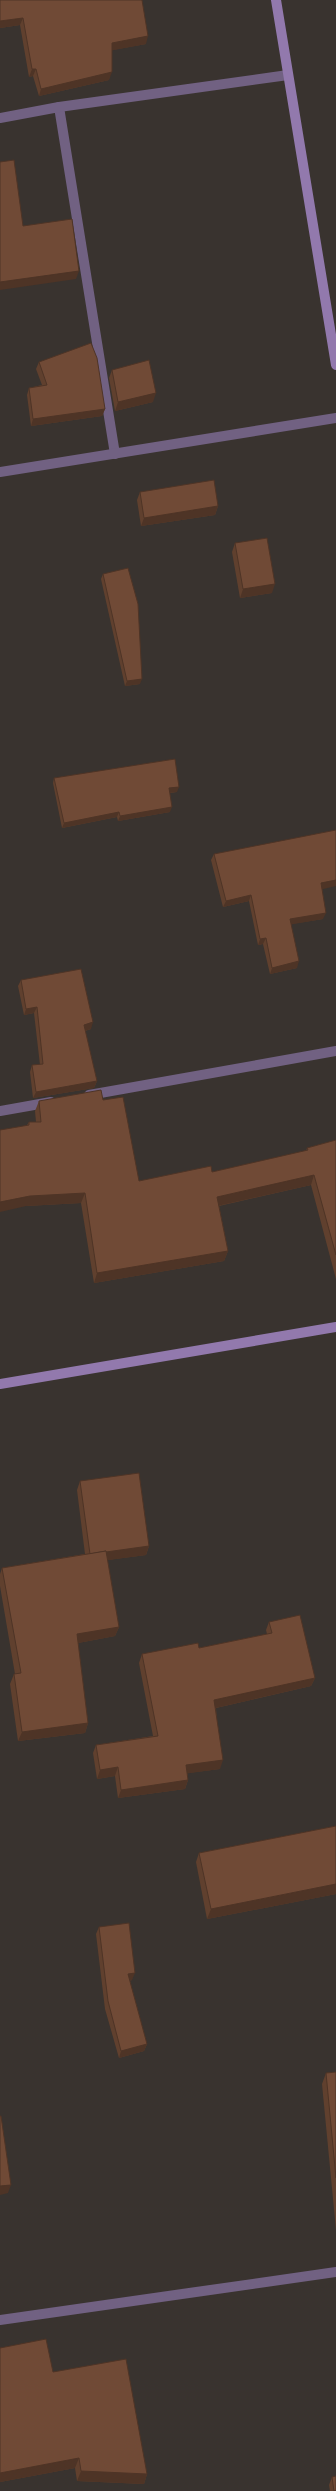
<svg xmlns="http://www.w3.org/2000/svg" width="336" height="2491" font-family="'Zilla Slab',serif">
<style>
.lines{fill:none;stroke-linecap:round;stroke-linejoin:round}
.street{stroke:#716182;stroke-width:10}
.secondary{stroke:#9279ad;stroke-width:10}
.wall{fill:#60402e}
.shaded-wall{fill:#4e3426}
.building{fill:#704a36;stroke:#4e3426}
</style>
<rect width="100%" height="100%" fill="#39332f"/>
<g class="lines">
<g class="street">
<polyline points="59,107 115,454"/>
<polyline points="0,118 59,107 288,75"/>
<polyline points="0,472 336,418"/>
<polyline points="89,1095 336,1051"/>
<polyline points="0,1111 51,1102"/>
<polyline points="0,2320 336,2272"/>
</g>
<g class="secondary">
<polyline points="276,0 336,365"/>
<polyline points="0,1384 336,1327"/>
</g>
</g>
<g class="wall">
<polygon points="0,0 146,44 112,50 109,80 39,96 33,76 29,77 20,25 0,28"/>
<polygon points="39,362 105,409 102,416 31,426 27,395 29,388 42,385 36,369"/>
<polygon points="112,370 153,402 115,411 109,378"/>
<polygon points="140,492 218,506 215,515 141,526 137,500"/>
<polygon points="235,543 272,593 240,598 232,552"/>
<polygon points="103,574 140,684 125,686 101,579"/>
<polygon points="54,778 177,792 170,793 170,812 118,821 117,817 62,828 53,783"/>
<polygon points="214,854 322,889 323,919 291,924 297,968 270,974 263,944 258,945 249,901 223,907 211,860"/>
<polygon points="21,980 91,1029 85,1031 97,1081 94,1088 33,1098 30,1072 32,1065 40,1065 34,1013 24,1015 18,986"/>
<polygon points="103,1100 139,1181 212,1172 306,1151 307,1148 336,1140 336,1279 311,1185 219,1206 228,1251 224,1261 94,1283 81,1203 26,1206 27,1125 29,1122 36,1122 35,1111 39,1101"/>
<polygon points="80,1481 149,1546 146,1555 107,1560 119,1627 115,1636 78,1643 88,1723 85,1733 18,1741 10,1684 14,1674 15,1674 0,1586 0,1574 2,1568 85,1554 77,1490"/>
<polygon points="269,1622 315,1678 311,1686 216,1708 220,1769 187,1773 188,1780 185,1789 118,1798 115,1776 97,1779 93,1753 96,1745 153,1736 139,1663 142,1654 199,1648 267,1634 266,1630"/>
<polygon points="336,1826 336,1894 207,1919 196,1862 199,1853"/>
<polygon points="99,1927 132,1980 129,1981 147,2044 144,2051 119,2058 105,2009 96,1934"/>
<polygon points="336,2072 336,2230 322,2084 326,2073"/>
<polygon points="0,2348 53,2372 147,2474 144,2484 77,2481 75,2468 0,2482"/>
<polygon points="332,2477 336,2491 330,2491 329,2485"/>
</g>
<g class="shaded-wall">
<polygon points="23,18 20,25 0,28 0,21"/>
<polygon points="148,36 146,44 109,51 112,43"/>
<polygon points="32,69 36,69 33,76 29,77"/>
<polygon points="112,72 109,80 39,96 41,89"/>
<polygon points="79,271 76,279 0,290 0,282"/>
<polygon points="156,393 153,402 115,411 118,402"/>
<polygon points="105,409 102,416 31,426 33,419"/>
<polygon points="218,506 215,515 141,526 144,518"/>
<polygon points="275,584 272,593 240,598 243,589"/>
<polygon points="142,679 140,684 125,686 127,681"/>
<polygon points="179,787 177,792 167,793 169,788"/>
<polygon points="172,807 170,812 118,821 120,816"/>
<polygon points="119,812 117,817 62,828 64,823"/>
<polygon points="336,880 336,886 319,890 321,883"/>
<polygon points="251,895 249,901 223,907 226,901"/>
<polygon points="326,913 323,919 288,925 290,919"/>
<polygon points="266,938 263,944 258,945 260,939"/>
<polygon points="299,961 297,968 270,974 272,968"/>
<polygon points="37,1007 34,1013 24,1015 26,1009"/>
<polygon points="93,1022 91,1029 81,1032 84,1025"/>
<polygon points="97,1081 94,1088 33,1098 36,1092"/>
<polygon points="314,1175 311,1185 213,1207 217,1197"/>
<polygon points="85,1193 81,1203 26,1206 0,1212 0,1202 30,1196"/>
<polygon points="228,1251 224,1261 94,1283 97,1273"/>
<polygon points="149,1546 146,1555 87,1563 90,1554"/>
<polygon points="119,1627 115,1636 73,1644 77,1634"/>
<polygon points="315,1678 311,1686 211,1709 214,1700"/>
<polygon points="88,1723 85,1733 18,1741 22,1732"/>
<polygon points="223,1760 220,1769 183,1774 186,1765"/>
<polygon points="118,1767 115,1776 97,1779 100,1770"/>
<polygon points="188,1780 185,1789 118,1798 121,1790"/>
<polygon points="336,1884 336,1894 207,1919 211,1909"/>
<polygon points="135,1973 132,1980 125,1981 128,1974"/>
<polygon points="147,2044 144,2051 119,2058 121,2051"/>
<polygon points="11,2185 8,2193 0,2195 0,2186"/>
<polygon points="79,2458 75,2468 0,2482 0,2473"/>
<polygon points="81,2471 147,2474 144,2484 77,2481"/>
</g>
<g class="building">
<polygon points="0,0 142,0 148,36 112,43 112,72 41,89 36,69 32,69 23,18 0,21"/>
<polygon points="14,160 23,226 72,219 79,271 0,282 0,162"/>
<polygon points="91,343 97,358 105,409 33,419 29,388 47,385 39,362"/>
<polygon points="149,360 156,393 118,402 112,370"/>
<polygon points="214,480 218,506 144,518 140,492"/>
<polygon points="267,538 275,584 243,589 235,543"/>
<polygon points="128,568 138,604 142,679 127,681 103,574"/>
<polygon points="175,759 179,787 169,788 172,807 120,816 119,812 64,823 54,778"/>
<polygon points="336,830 336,880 321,883 326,913 290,919 299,961 272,968 266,938 260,939 251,895 226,901 214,854"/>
<polygon points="81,969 93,1022 84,1025 97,1081 36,1092 32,1065 43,1064 37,1007 26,1009 21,980"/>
<polygon points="101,1090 103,1100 123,1097 139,1181 211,1166 212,1172 308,1150 307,1148 336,1140 336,1255 314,1175 217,1197 228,1251 97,1273 85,1193 30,1196 0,1202 0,1130 29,1125 29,1122 41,1122 39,1101"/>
<polygon points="139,1473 149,1546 106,1552 106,1551 90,1554 80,1481"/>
<polygon points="106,1551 119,1627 77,1634 88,1723 22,1732 14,1674 21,1673 2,1568"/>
<polygon points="300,1615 315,1678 214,1700 223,1760 186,1765 188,1780 121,1790 118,1767 100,1770 96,1745 158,1736 142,1654 198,1643 199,1648 272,1633 269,1622"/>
<polygon points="336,1826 336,1884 211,1909 199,1853"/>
<polygon points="129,1923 135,1973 128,1974 147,2044 121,2051 108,2001 99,1927"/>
<polygon points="336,2072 336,2178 326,2073"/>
<polygon points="0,2116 1,2116 11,2185 0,2186"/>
<polygon points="46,2339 53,2372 126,2359 147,2474 81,2471 79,2458 0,2473 0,2348"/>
<polygon points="336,2476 336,2491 334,2491 332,2477"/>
</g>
</svg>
